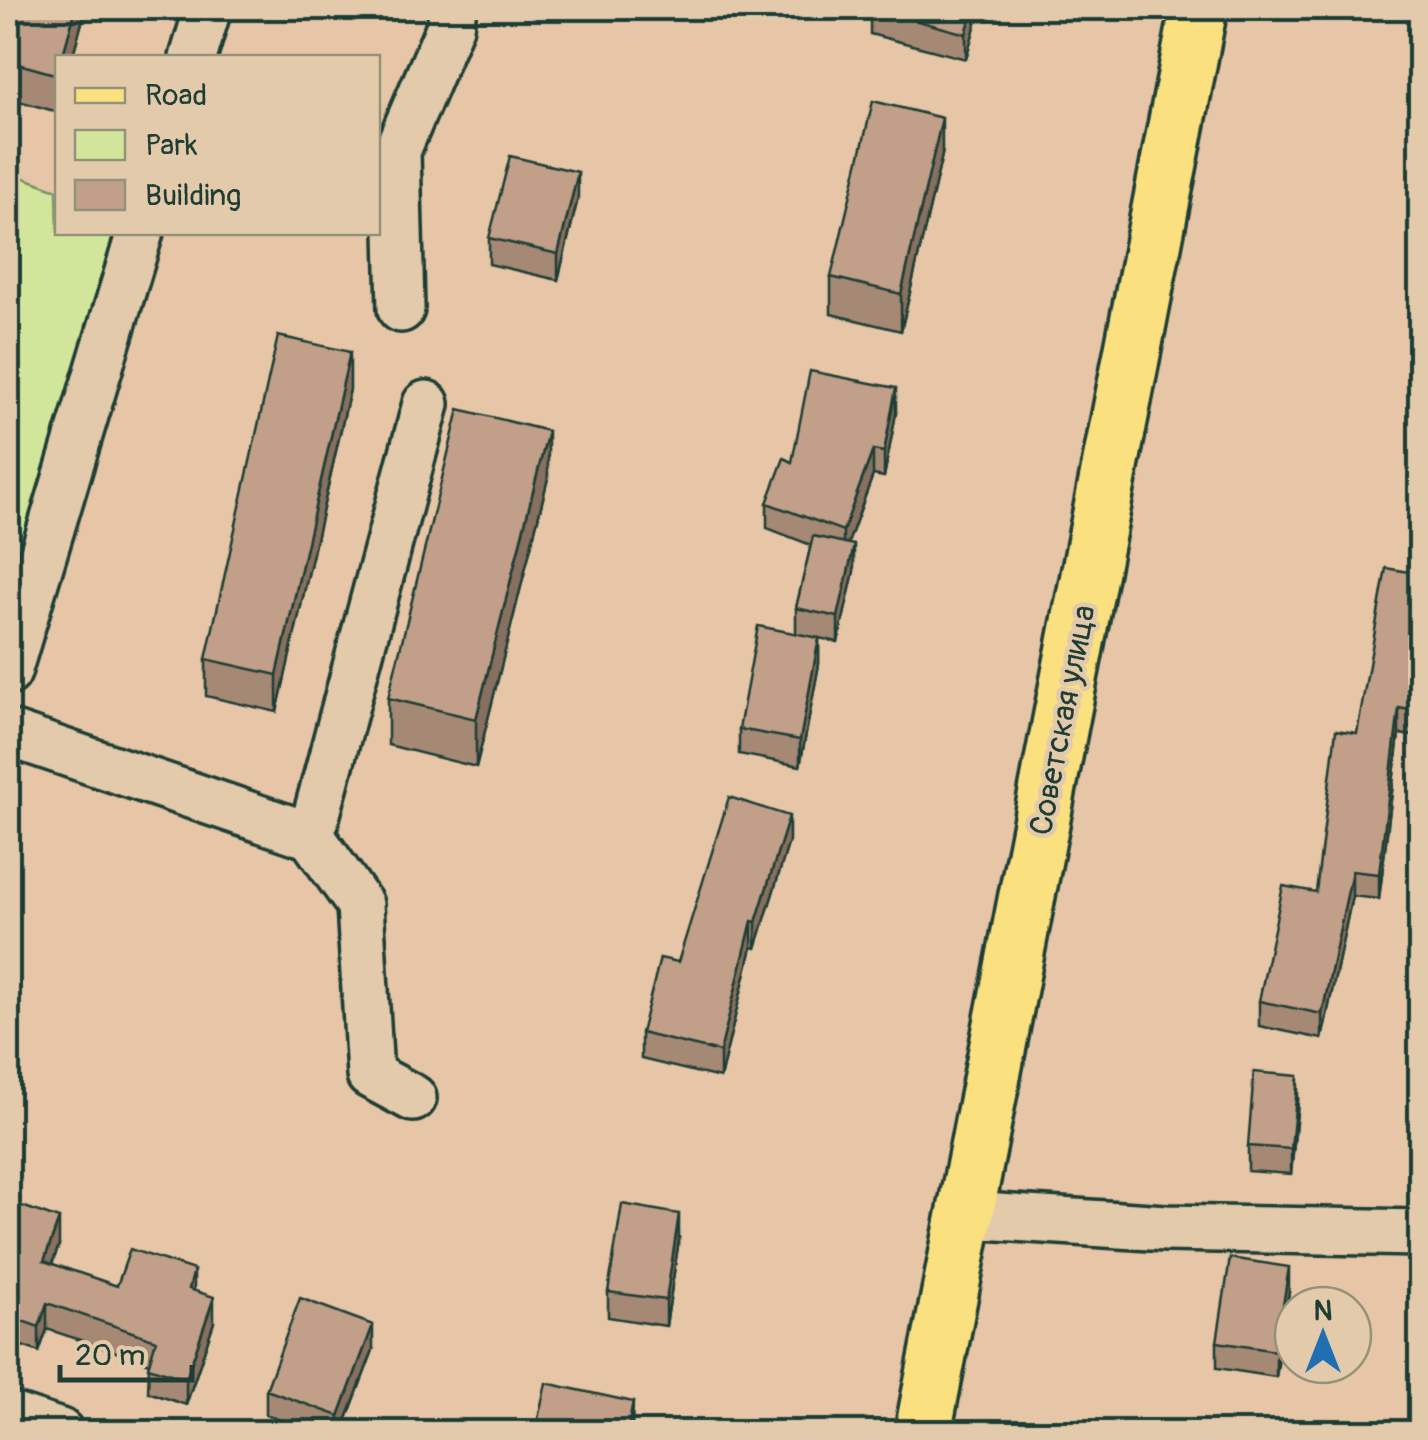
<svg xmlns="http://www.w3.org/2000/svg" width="1428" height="1440" font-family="Pangolin,sans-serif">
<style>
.green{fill:#d2e69b;stroke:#789268;stroke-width:2.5}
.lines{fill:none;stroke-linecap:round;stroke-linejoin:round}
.minor-casing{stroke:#1f3d34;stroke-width:52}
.major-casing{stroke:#1f3d34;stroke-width:62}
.minor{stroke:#e2caaa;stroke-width:45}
.major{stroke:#fbe080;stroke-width:55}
.wall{fill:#a68975;stroke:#1f3d34;stroke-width:2.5}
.shaded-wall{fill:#876f5f;stroke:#1f3d34;stroke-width:2.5}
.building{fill:#c19f88;stroke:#1f3d34;stroke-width:2.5}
.labels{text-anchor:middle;stroke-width:9;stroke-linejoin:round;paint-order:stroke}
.street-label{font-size:32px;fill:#1f3d34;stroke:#e2caaa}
</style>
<rect width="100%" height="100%" fill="#e6c6a7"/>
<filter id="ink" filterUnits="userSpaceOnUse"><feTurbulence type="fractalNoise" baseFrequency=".01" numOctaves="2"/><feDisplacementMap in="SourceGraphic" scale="20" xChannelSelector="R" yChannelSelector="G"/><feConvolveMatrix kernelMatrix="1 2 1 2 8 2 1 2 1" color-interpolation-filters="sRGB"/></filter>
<g filter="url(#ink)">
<polygon class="green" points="8,172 57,190 58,232 120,233 8,615"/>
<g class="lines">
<defs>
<g id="minor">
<polyline points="193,58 208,8"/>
<polyline points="401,309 397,151 450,26 453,8"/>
<polyline points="8,672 140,232"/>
<polyline points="8,733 311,836 426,404"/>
<polyline points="311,836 360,905 370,1075 413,1098"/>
<polyline points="968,1215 1166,1228 1420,1233"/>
<polyline points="8,1415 60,1432"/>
</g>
<polyline id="major" points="923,1432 1199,8"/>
</defs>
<use href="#minor" class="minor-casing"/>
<use href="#major" class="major-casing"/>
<use href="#minor" class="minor"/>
<use href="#major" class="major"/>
</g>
<g class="wall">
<polygon points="8,8 86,8 72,58 58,58 58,112 8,98"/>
<polygon points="870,8 980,8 966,59 870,34"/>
<polygon points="942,155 901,331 831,314 831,277"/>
<polygon points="578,198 558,280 489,264 489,238"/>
<polygon points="1420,305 1420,365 1411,362 1411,337"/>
<polygon points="350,389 277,712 206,696 206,659"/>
<polygon points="896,413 884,477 873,475 847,544 854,571 838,642 819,638 819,664 800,766 739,754 739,729 796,633 796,608 811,545 767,528 767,503 792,462"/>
<polygon points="548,478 476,767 388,745 388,698"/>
<polygon points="1420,574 1420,737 1399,734 1379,899 1352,896 1322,1039 1259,1026 1259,1001 1316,892 1357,733"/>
<polygon points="789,841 756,948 752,947 720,1078 641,1059 641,1033 678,962"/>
<polygon points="1298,1101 1291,1174 1248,1171 1248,1146"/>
<polygon points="8,1201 59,1245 52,1264 117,1286 194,1291 214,1322 186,1405 148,1392 149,1363 47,1329 39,1352 8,1341"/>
<polygon points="679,1239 666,1326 608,1317 608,1292"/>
<polygon points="1289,1292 1276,1377 1217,1368 1217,1342"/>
<polygon points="373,1350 342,1432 314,1432 266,1415 266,1390"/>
</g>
<g class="shaded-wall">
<polygon points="76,8 86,8 72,58 62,58"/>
<polygon points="973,8 980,8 966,59 966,34"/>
<polygon points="942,118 942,155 901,331 901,294"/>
<polygon points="578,172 578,198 558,280 558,254"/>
<polygon points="13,269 13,306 8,324 8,287"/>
<polygon points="350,352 350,389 277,712 277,675"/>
<polygon points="896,388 896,413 884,477 884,452"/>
<polygon points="548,431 548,478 476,767 476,719"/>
<polygon points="873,450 873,475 843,557 843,531"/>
<polygon points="854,545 854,571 838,642 838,617"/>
<polygon points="819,638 819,664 800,766 800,740"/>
<polygon points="1399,708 1399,734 1379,899 1379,874"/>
<polygon points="789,816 789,841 756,948 756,922"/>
<polygon points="1352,871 1352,896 1322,1039 1322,1014"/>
<polygon points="752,921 752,947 720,1078 720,1052"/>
<polygon points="1298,1076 1298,1101 1291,1174 1291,1149"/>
<polygon points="679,1214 679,1239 666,1326 666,1300"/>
<polygon points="59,1219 59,1245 44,1287 44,1261"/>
<polygon points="1289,1267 1289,1292 1276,1377 1276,1351"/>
<polygon points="194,1270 194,1296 189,1289"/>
<polygon points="214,1297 214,1322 186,1405 186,1379"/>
<polygon points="47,1303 47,1329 39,1352 39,1327"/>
<polygon points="373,1325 373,1350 342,1432 339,1432 339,1416"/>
<polygon points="633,1402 632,1432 627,1432"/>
</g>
<g class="building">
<polygon points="8,8 76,8 62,58 58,58 58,75 8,61"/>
<polygon points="870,8 973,8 966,34"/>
<polygon points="873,101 942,118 901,294 831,277"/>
<polygon points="510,156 578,172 558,254 489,238"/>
<polygon points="8,267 13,269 8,287"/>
<polygon points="1420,305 1420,340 1411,337"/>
<polygon points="278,336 350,352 277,675 206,659"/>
<polygon points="810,371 896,388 884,452 873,450 843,531 767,503 784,458 792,462"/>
<polygon points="459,409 548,431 476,719 388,698"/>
<polygon points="813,536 854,545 838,617 796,608"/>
<polygon points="1386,568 1420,574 1420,712 1399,708 1379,874 1352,871 1322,1014 1259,1001 1283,886 1316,892 1336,730 1357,733"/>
<polygon points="758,626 819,638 800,740 739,729"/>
<polygon points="729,797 789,816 756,922 752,921 720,1052 641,1033 660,958 678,962"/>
<polygon points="1254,1072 1298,1076 1291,1149 1248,1146"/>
<polygon points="8,1201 59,1219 44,1261 117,1286 130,1249 194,1270 189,1289 214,1297 186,1379 148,1367 156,1340 47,1303 39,1327 8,1316"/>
<polygon points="622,1204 679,1214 666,1300 608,1292"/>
<polygon points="1230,1258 1289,1267 1276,1351 1217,1342"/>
<polygon points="300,1298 373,1325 339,1416 266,1390"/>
<polygon points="546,1383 633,1402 627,1432 535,1432"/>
</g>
</g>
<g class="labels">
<g class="street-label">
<text transform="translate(1062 720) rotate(-79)" y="11">Советская улица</text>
</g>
</g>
<rect width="1428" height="1440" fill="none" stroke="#e2caaa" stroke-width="40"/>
<rect x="20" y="20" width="1388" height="1400" fill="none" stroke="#1f3d34" stroke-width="4" filter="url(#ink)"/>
<rect x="55" y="55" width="325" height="180" fill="#e2caaa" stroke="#94927b" stroke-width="2.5"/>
<rect x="75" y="88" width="50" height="15" fill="#fbe080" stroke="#94927b" stroke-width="2.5"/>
<text x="145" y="105" font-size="30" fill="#1f3d34">Road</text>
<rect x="75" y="130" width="50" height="30" fill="#d2e69b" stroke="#94927b" stroke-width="2.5"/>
<text x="145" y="155" font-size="30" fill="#1f3d34">Park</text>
<rect x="75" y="180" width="50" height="30" fill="#c19f88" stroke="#94927b" stroke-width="2.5"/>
<text x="145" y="205" font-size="30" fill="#1f3d34">Building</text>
<g transform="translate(1323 1335)"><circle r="48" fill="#e2caaa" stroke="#94927b" stroke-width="2.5"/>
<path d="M0-8L18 38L0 25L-18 38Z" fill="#1f6fb2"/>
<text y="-15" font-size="28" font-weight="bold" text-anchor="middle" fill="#1f3d34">N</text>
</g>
<path d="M60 1365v15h132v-15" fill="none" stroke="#1f3d34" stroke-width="5"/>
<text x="75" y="1365" font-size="30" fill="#1f3d34" stroke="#e2caaa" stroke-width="8" paint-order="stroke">20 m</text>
</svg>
